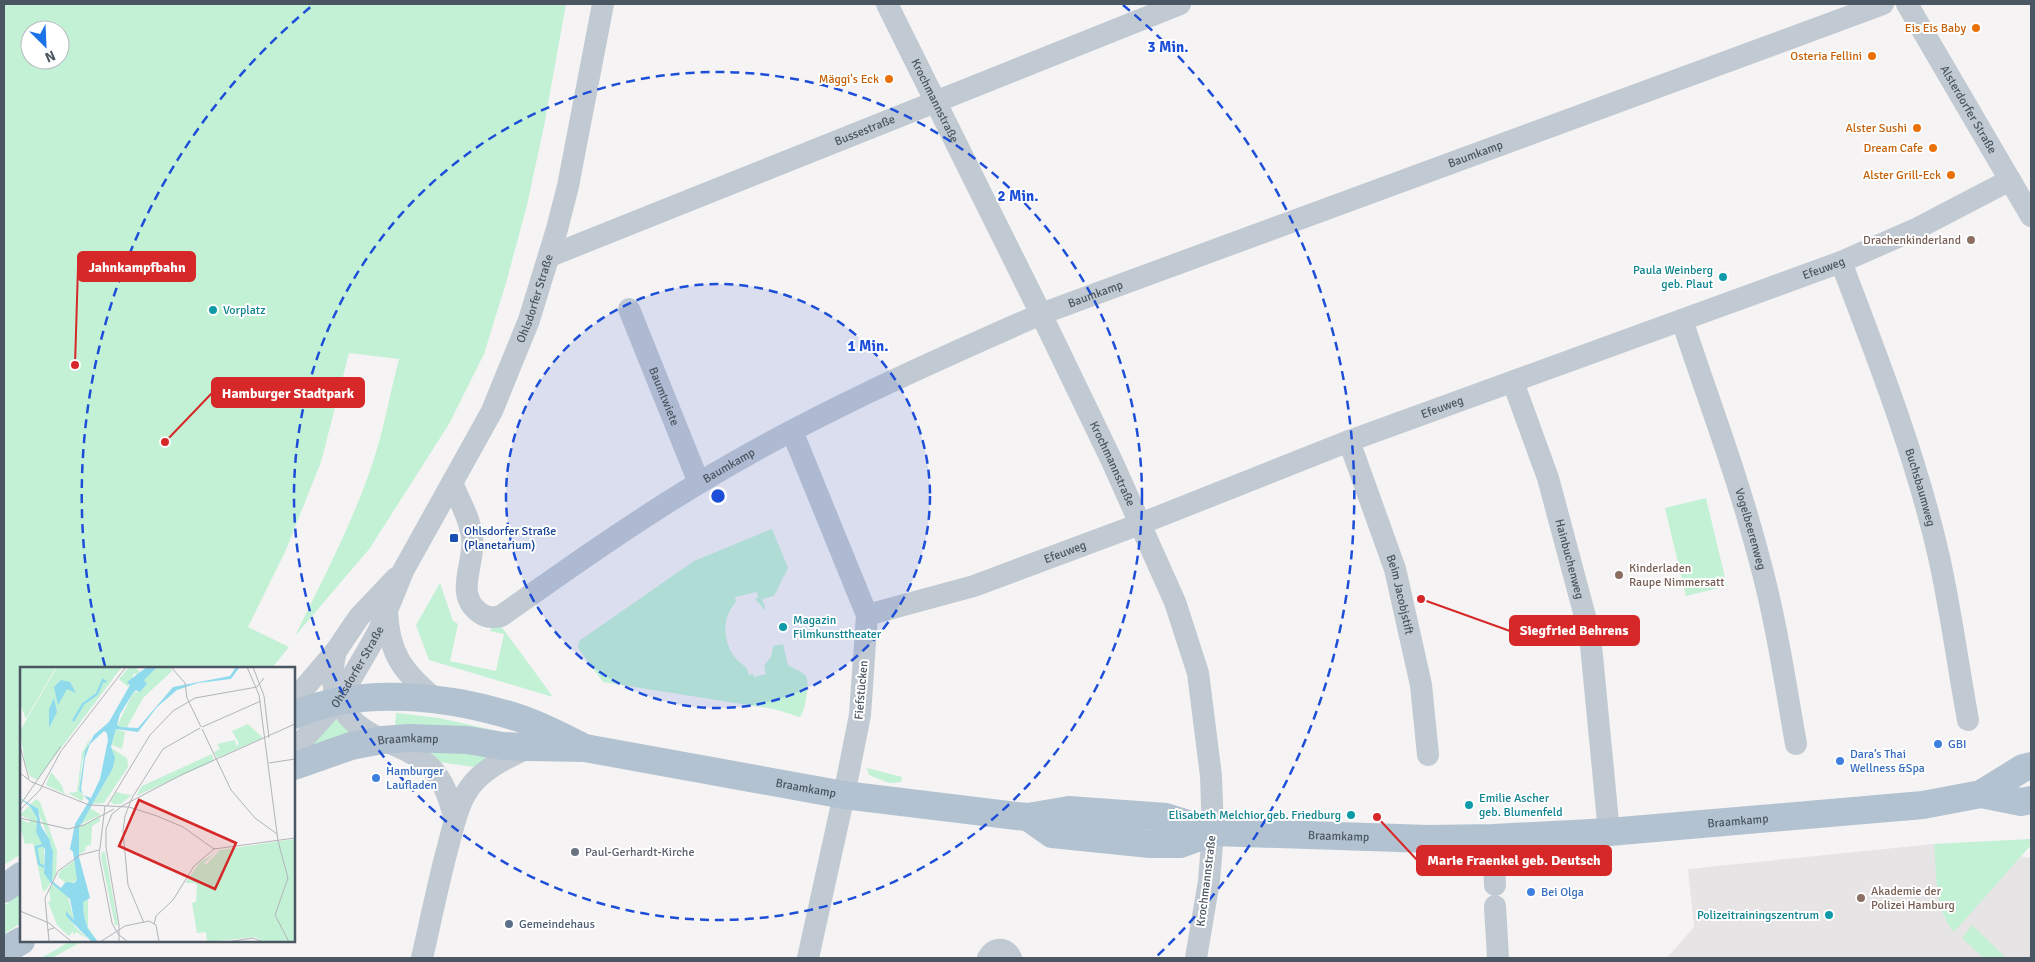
<svg xmlns="http://www.w3.org/2000/svg" width="2035" height="962" font-family="Signika,sans-serif">
<style>
.education{fill:#e6e4e5}
.green{fill:#c3f1d5;fill-rule:evenodd}
.lines{fill:none;stroke-linecap:round;stroke-linejoin:round}
.minor{stroke:#c1cad2;stroke-width:22}
.major{stroke:#b3c2d1;stroke-width:28}
.ring{fill:none;stroke:#1d4ed8;stroke-width:2.5;stroke-dasharray:9 6}
.food-dot{fill:#e8710a;stroke:#fff;stroke-width:2}
.education-dot{fill:#8d6e63;stroke:#fff;stroke-width:2}
.culture-dot{fill:#0f9aa8;stroke:#fff;stroke-width:2}
.transit-dot{fill:#1a4fb4;stroke:#fff;stroke-width:2}
.shop-dot{fill:#3f7fe0;stroke:#fff;stroke-width:2}
.worship-dot{fill:#6b7280;stroke:#fff;stroke-width:2}
.service-dot{fill:#5c6f8a;stroke:#fff;stroke-width:2}
.labels{text-anchor:middle;stroke-width:4;stroke-linejoin:round;paint-order:stroke}
.food-label{font-size:12px;fill:#c56008;stroke:#fff;text-anchor:end}
.street-label{font-size:12px;fill:#4a5661;stroke:#fff}
.education-label{font-size:12px;fill:#785e54;stroke:#fff;text-anchor:start}
.culture-label{font-size:12px;fill:#0d838f;stroke:#fff;text-anchor:end}
.transit-label{font-size:12px;fill:#164399;stroke:#fff;text-anchor:start}
.shop-label{font-size:12px;fill:#366cbe;stroke:#fff;text-anchor:start}
.worship-label{font-size:12px;fill:#5b616d;stroke:#fff;text-anchor:start}
.service-label{font-size:12px;fill:#4e5e75;stroke:#fff;text-anchor:start}
.inset-river{fill:none;stroke:#90daee;stroke-width:2.5}
.inset-road{fill:none;stroke:#b1b4b9;stroke-width:1}
.view{fill:#d62828;fill-opacity:0.15;stroke:#d62828;stroke-width:2.5}
.inset-edge{fill:none;stroke:#4a5661;stroke-width:2.5}
.centre{fill:#1d4ed8;stroke:#fff;stroke-width:2.5}
.ring-label{font-size:15px;text-anchor:middle;font-weight:bold;fill:#1d4ed8;stroke:#fff;stroke-width:4;stroke-linejoin:round;paint-order:stroke}
.leader{fill:none;stroke:#d62828;stroke-width:2}
.callout-dot{fill:#d62828;stroke:#fff;stroke-width:2}
.callout{fill:#d62828;stroke:#d62828;stroke-width:2}
.callout-label{font-size:14px;text-anchor:middle;font-weight:bold;fill:#fff}
</style>
<rect width="100%" height="100%" fill="#f5f3f3"/>
<polygon class="education" points="1934,844 2031,858 2031,958 1667,958 1694,927 1688,869"/>
<g class="green">
<path d="M4,4H566L544,126L527,205L506,283L484,354L449,424L370,548L295,636C323,579 353,522 373,462C384,429 390,393 399,359L349,353L321,462L285,552L248,627L289,647L272,668H21V854L4,865ZM30,30H60V60H30Z"/>
<polygon points="1706,498 1727,586 1686,596 1665,508"/>
<path d="M772,529L788,568L774,596L762,599L766,611L755,599L758,597L757,592L735,597L736,602C718,621 724,654 746,667L749,675L753,674L754,677L766,674L764,666L771,657L773,646L783,644L788,665C793,668 801,671 805,675C811,681 805,711 800,717L774,709L603,682L578,648L579,641L694,561Z"/>
<polygon points="440,583 453,621 458,624 450,661 496,671 504,634 490,631 493,625 501,626 553,697 429,660 416,625"/>
<polygon points="396,713 439,718 511,734 395,727"/>
<polygon points="334,718 356,734 302,753"/>
<polygon points="422,748 494,754 475,767 439,762"/>
<polygon points="867,768 902,777 901,782 889,783 869,775"/>
<path d="M2030,839L2031,845L1954,932C1934,909 1937,873 1934,844Z"/>
<polygon points="21,893 21,923 4,934 4,906"/>
<polygon points="1972,925 2006,958 1984,958 1962,938"/>
<polygon points="71,941 81,942 52,958 41,958"/>
</g>
<g class="lines">
<g class="minor">
<path id="s1" d="M887,4L1041,314L1111,459L1175,602L1198,673L1211,776L1213,832L1209,881L1196,958"/>
<path id="s2" d="M1907,4L2031,216"/>
<path id="s3" d="M550,256L1180,4"/>
<path id="s4" d="M1841,262C1878,359 1916,456 1939,557C1951,611 1958,666 1968,720"/>
<path id="s5" d="M629,309L699,483"/>
<path id="s6" d="M1682,320C1708,399 1738,477 1759,558C1776,619 1785,682 1796,744"/>
<path id="s7" d="M1513,382L1548,478L1590,635L1609,832"/>
<polyline points="792,431 867,615 860,715 844,795 808,958"/>
<path id="s8" d="M1349,441L1395,569L1421,685L1428,755"/>
<path id="s9" d="M452,483C459,500 470,518 472,537C476,563 453,594 480,613C487,618 493,618 501,616C566,570 631,524 699,483C808,417 925,365 1041,314L1883,4"/>
<path d="M387,612C389,654 403,672 435,699"/>
<path id="s10" d="M867,615L974,586L1140,524L1349,441L1841,262L1918,228L2010,180"/>
<path d="M336,651C326,689 339,718 375,736C396,747 413,750 431,768C445,782 450,802 455,820"/>
<polyline points="294,700 336,651 359,617 396,578"/>
<path id="s11" d="M294,750L338,701L369,648L379,630L403,571L492,411L529,320L557,229L568,186L603,4"/>
<polyline points="1493,838 1495,885"/>
<polyline points="1495,906 1498,958"/>
<path d="M422,958C430,923 437,889 446,854C453,830 457,800 475,781C490,765 511,756 530,747"/>
<path d="M988,958C993,948 1006,946 1011,958"/>
</g>
<g class="major">
<path d="M294,715C362,685 450,696 519,718C540,725 559,735 579,745"/>
<path id="s12" d="M294,766L351,746L382,740L409,738L467,740L503,746L530,747L585,748L844,795L1017,816L1028,817L1069,810L1166,817L1213,832L1429,839L1493,838L1609,832L1923,805L1981,794L2023,768L2031,766"/>
<polyline points="1981,794 2021,802 2031,800"/>
<polyline points="1028,817 1052,834 1150,844 1180,844 1213,832"/>
<polyline points="4,889 21,876"/>
<polyline points="4,951 21,941"/>
</g>
</g>
<circle cx="718" cy="496" r="212" fill="#1d4ed8" fill-opacity=".12"/>
<g class="ring">
<circle cx="718" cy="496" r="212"/>
<circle cx="718" cy="496" r="424"/>
<path d="M105 666A636 636 0 0 1 313 5M1123 5A636 636 0 0 1 1156 957"/>
</g>
<g class="food-dot">
<circle cx="1976" cy="28" r="5"/>
<circle cx="1872" cy="56" r="5"/>
<circle cx="889" cy="79" r="5"/>
<circle cx="1917" cy="128" r="5"/>
<circle cx="1933" cy="148" r="5"/>
<circle cx="1951" cy="175" r="5"/>
</g>
<g class="education-dot">
<circle cx="1971" cy="240" r="5"/>
<circle cx="1619" cy="575" r="5"/>
<circle cx="1861" cy="898" r="5"/>
</g>
<g class="culture-dot">
<circle cx="1723" cy="277" r="5"/>
<circle cx="213" cy="310" r="5"/>
<circle cx="783" cy="627" r="5"/>
<circle cx="1469" cy="805" r="5"/>
<circle cx="1351" cy="815" r="5"/>
<circle cx="1829" cy="915" r="5"/>
</g>
<rect class="transit-dot" x="449" y="533" width="10" height="10" rx="2.5"/>
<g class="shop-dot">
<circle cx="1938" cy="744" r="5"/>
<circle cx="1840" cy="761" r="5"/>
<circle cx="376" cy="778" r="5"/>
<circle cx="1531" cy="892" r="5"/>
</g>
<circle class="worship-dot" cx="575" cy="852" r="5"/>
<circle class="service-dot" cx="509" cy="924" r="5"/>
<g class="labels">
<g class="food-label">
<text x="1966" y="32">Eis Eis Baby</text>
<text x="1862" y="60">Osteria Fellini</text>
<text x="879" y="83">Mäggi's Eck</text>
<text x="1907" y="132">Alster Sushi</text>
<text x="1923" y="152">Dream Cafe</text>
<text x="1941" y="179">Alster Grill-Eck</text>
</g>
<g class="street-label">
<text dy="4" stroke="none"><textPath href="#s1" startOffset="108">Krochmannstraße</textPath></text>
<text dy="4" stroke="none"><textPath href="#s2" startOffset="122">Alsterdorfer Straße</textPath></text>
<text dy="4" stroke="none"><textPath href="#s3" startOffset="339">Bussestraße</textPath></text>
<text dy="4" stroke="none"><textPath href="#s9" startOffset="1244">Baumkamp</textPath></text>
<text dy="4" stroke="none"><textPath href="#s10" startOffset="1018">Efeuweg</textPath></text>
<text dy="4" stroke="none"><textPath href="#s9" startOffset="839">Baumkamp</textPath></text>
<text dy="4" stroke="none"><textPath href="#s11" startOffset="515">Ohlsdorfer Straße</textPath></text>
<text dy="4" stroke="none"><textPath href="#s5" startOffset="94">Baumtwiete</textPath></text>
<text dy="4" stroke="none"><textPath href="#s10" startOffset="612">Efeuweg</textPath></text>
<text dy="4" stroke="none"><textPath href="#s1" startOffset="512">Krochmannstraße</textPath></text>
<text dy="4" stroke="none"><textPath href="#s9" startOffset="434">Baumkamp</textPath></text>
<text dy="4" stroke="none"><textPath href="#s4" startOffset="239">Buchsbaumweg</textPath></text>
<text dy="4" stroke="none"><textPath href="#s6" startOffset="220">Vogelbeerenweg</textPath></text>
<text dy="4" stroke="none"><textPath href="#s10" startOffset="208">Efeuweg</textPath></text>
<text dy="4" stroke="none"><textPath href="#s7" startOffset="186">Hainbuchenweg</textPath></text>
<text dy="4" stroke="none"><textPath href="#s8" startOffset="162">Beim Jacobjstift</textPath></text>
<text dy="4" stroke="none"><textPath href="#s11" startOffset="105">Ohlsdorfer Straße</textPath></text>
<text transform="translate(861 690) rotate(-85)" y="4">Fiefstücken</text>
<text dy="4" stroke="none"><textPath href="#s12" startOffset="118">Braamkamp</textPath></text>
<text dy="4" stroke="none"><textPath href="#s12" startOffset="520">Braamkamp</textPath></text>
<text dy="4" stroke="none"><textPath href="#s12" startOffset="1458">Braamkamp</textPath></text>
<text dy="4" stroke="none"><textPath href="#s12" startOffset="1058">Braamkamp</textPath></text>
<text transform="translate(1206 881) rotate(-83)" y="4">Krochmannstraße</text>
</g>
<g class="education-label">
<text x="1961" y="244" text-anchor="end">Drachenkinderland</text>
<text x="1629" y="572">Kinderladen<tspan x="1629" dy="14">Raupe Nimmersatt</tspan></text>
<text x="1871" y="895">Akademie der<tspan x="1871" dy="14">Polizei Hamburg</tspan></text>
</g>
<g class="culture-label">
<text x="1713" y="274">Paula Weinberg<tspan x="1713" dy="14">geb. Plaut</tspan></text>
<text x="223" y="314" text-anchor="start">Vorplatz</text>
<text x="793" y="624" text-anchor="start">Magazin<tspan x="793" dy="14">Filmkunsttheater</tspan></text>
<text x="1479" y="802" text-anchor="start">Emilie Ascher<tspan x="1479" dy="14">geb. Blumenfeld</tspan></text>
<text x="1341" y="819">Elisabeth Melchior geb. Friedburg</text>
<text x="1819" y="919">Polizeitrainingszentrum</text>
</g>
<g class="transit-label">
<text x="464" y="535">Ohlsdorfer Straße<tspan x="464" dy="14">(Planetarium)</tspan></text>
</g>
<g class="shop-label">
<text x="1948" y="748">GBI</text>
<text x="1850" y="758">Dara’s Thai<tspan x="1850" dy="14">Wellness &amp;Spa</tspan></text>
<text x="386" y="775">Hamburger<tspan x="386" dy="14">Laufladen</tspan></text>
<text x="1541" y="896">Bei Olga</text>
</g>
<g class="worship-label">
<text x="585" y="856">Paul-Gerhardt-Kirche</text>
</g>
<g class="service-label">
<text x="519" y="928">Gemeindehaus</text>
</g>
</g>
<g transform="translate(20 667)">
<rect width="275" height="275" fill="#f5f3f3"/>
<path d="M0,0H36L6,52L0,37ZM37,0L101,1L17,113L10,109L11,112L5,96L0,64ZM109,0H115L121,6L119,9L114,6L108,20L99,12ZM137,0H149L152,4L123,31L106,62L97,59L113,26L122,23L127,17L123,13ZM228,57L243,71L197,91L194,85L200,82L197,77L215,73L216,79L219,77L212,64ZM96,62L105,65L102,82L92,78ZM71,69L62,95L59,123L64,130L62,134L48,126L57,125L62,86ZM91,81L107,91L108,100L84,136L73,137L94,99ZM192,87L194,94L116,129L122,119ZM31,105L41,117L45,127L26,118ZM96,125L109,128L113,127L101,137H93L91,134ZM16,132L20,135L37,184L36,208L25,224H23L13,176L5,177L0,159V152L9,156L11,153L0,148ZM10,139L18,144L32,181L33,198L29,214L24,202V178L16,165L17,151ZM70,141L81,148L59,158L66,147ZM80,150V154L72,159L71,178L66,179L65,184L59,187V160ZM275,172V275H244L235,270L187,275L186,265L177,266L172,236L176,235L177,220L175,216H165L180,195L195,186L184,196L186,198L200,183ZM85,185L98,258H95L81,190L82,185ZM55,193L57,213L41,221L45,215L38,210L40,204ZM33,217L47,227L54,253L47,245L55,260L68,272L56,265L54,268L53,264L49,269L37,258L28,235L31,234L29,223ZM68,232V260L78,275L68,262L64,249L63,235Z" fill="#c3f1d5" fill-rule="evenodd"/>
<path d="M127,0H137L124,13L127,17L120,25L116,23L113,26L100,47L97,58L100,60L118,61L153,20L210,9L216,0L219,1L211,12L178,16L157,23L137,40L118,65L96,62L91,80L95,91L93,101L59,161V190L70,231L63,235L64,249L68,262L78,275H72L46,249V244L54,253L50,232L30,215L24,206L25,183L16,165L17,151L10,139L0,132V131L18,142L21,159L29,172L33,185L32,214L41,221L46,215L54,216L57,213L53,185L50,182L55,157L69,134L59,123L65,84L74,68L89,55L110,18L107,15ZM84,64L87,66L88,73L80,112L71,131L63,128L61,122L65,91L70,77ZM41,13L50,15L56,26L47,22L38,38L34,20ZM34,31L37,45L29,61V42Z" fill="#90daee" fill-rule="evenodd"/>
<path class="inset-river" d="M53,54L63,37L77,27L83,13L86,15M24,200L19,197L16,180L24,178"/>
<path class="inset-road" d="M151,0L165,16L167,31L181,60M227,0L239,28L258,174M233,0L244,29L249,71M182,60L241,34M182,62L211,123L235,151L257,167M0,79L9,112M249,96L275,92M0,106L13,116M12,115L69,138L109,140L137,149L163,160L194,182L275,171M0,138L41,79M85,139L79,189L92,256L98,267L108,275M87,139L130,68L153,44L175,31L237,20L244,11M0,143L20,123L41,84L106,0M0,151L48,162L64,158L94,142M258,174L268,211L255,248L269,275M0,244L29,256L52,275M124,256L108,218L103,164L105,149L112,131L143,82L180,61M134,257L136,249L153,233L174,199L195,181M28,264L25,231L38,204L60,188L79,183M29,275L28,263L34,261M80,275L105,259L129,254L136,258L139,275M99,275V258L86,180V162L92,147L102,139L163,107L275,57M206,275L233,271L243,275"/>
<path class="view" d="M119,133L216,176L195,222L99,179Z"/>
<rect width="275" height="275" class="inset-edge"/>
</g>
<circle cx="718" cy="496" r="8" class="centre"/>
<g class="ring-label">
<text x="1168" y="52">3 Min.</text>
<text x="1018" y="201">2 Min.</text>
<text x="868" y="351">1 Min.</text>
</g>
<path class="leader" d="M75 365L78 267M165 442L212 393M1421 599L1510 631M1377 817L1417 860"/>
<g class="callout-dot">
<circle cx="75" cy="365" r="5"/>
<circle cx="165" cy="442" r="5"/>
<circle cx="1421" cy="599" r="5"/>
<circle cx="1377" cy="817" r="5"/>
</g>
<g class="callout">
<rect x="78" y="252" width="117" height="29" rx="5"/>
<rect x="212" y="378" width="152" height="29" rx="5"/>
<rect x="1510" y="616" width="129" height="29" rx="5"/>
<rect x="1417" y="846" width="194" height="29" rx="5"/>
</g>
<g class="callout-label">
<text x="137" y="272">Jahnkampfbahn</text>
<text x="288" y="398">Hamburger Stadtpark</text>
<text x="1574" y="635">Siegfried Behrens</text>
<text x="1514" y="865">Marie Fraenkel geb. Deutsch</text>
</g>
<rect width="2035" height="962" fill="none" stroke="#4a5661" stroke-width="10"/>
<g transform="translate(45 45) rotate(156)"><circle r="24" fill="#ffffff" stroke="#b7bbc0"/>
<path d="M0-4L9 19L0 12L-9 19Z" fill="#1a73e8"/>
<text y="-8" font-size="14" font-weight="bold" text-anchor="middle" fill="#4a5661">N</text>
</g>
</svg>
